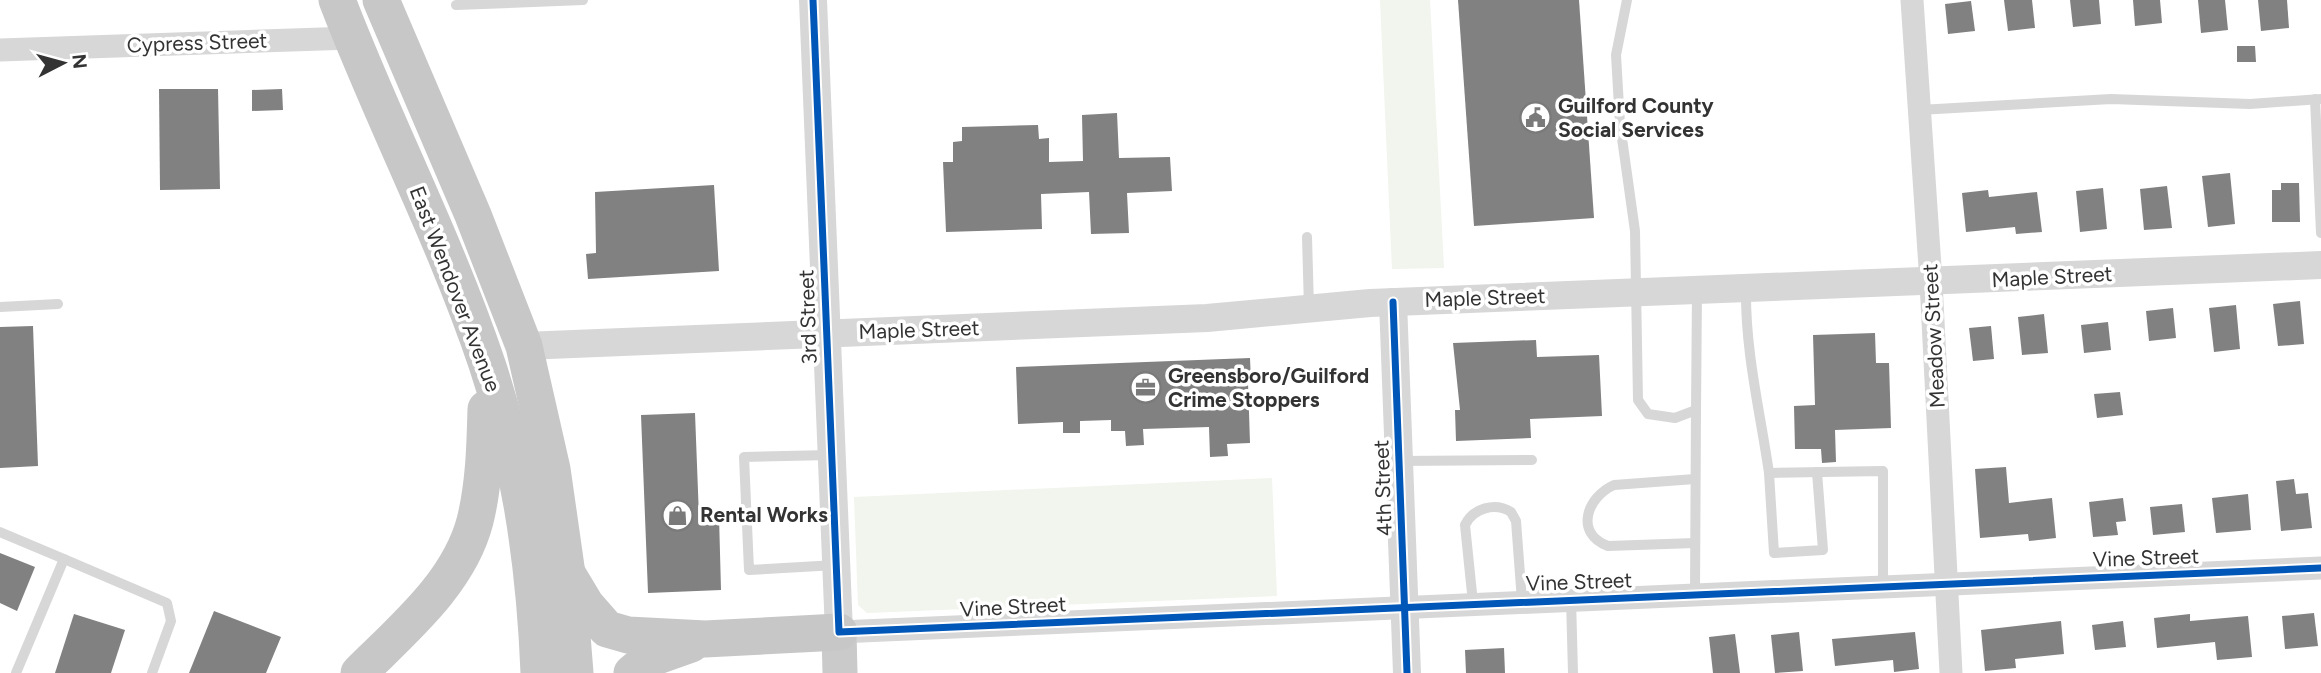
<svg xmlns="http://www.w3.org/2000/svg" width="2321" height="673" font-family="Figtree,sans-serif">
<style>
.green{fill:#f1f5ed}
.building{fill:#818181}
.lines{fill:none;stroke-linecap:round;stroke-linejoin:round}
.service{stroke:#d7d7d7;stroke-width:10}
.minor{stroke:#d7d7d7;stroke-width:23}
.tertiary{stroke:#d7d7d7;stroke-width:28}
.primary{stroke:#cacaca;stroke-width:35}
.trunk{stroke:#c7c7c7;stroke-width:37}
.cycleway-casing{stroke:#fff;stroke-width:11}
.cycleway{stroke:#0057b8;stroke-width:7}
.labels{text-anchor:middle;stroke-width:7;stroke-linejoin:round;paint-order:stroke}
.street-label{font-size:21px;fill:#333;stroke:#fff}
.poi-label{font-size:21px;font-weight:bold;fill:#333;stroke:#fff;text-anchor:start}
</style>
<rect width="100%" height="100%" fill="#fff"/>
<g class="green">
<polygon points="1380,0 1430,0 1444,268 1392,269"/>
<polygon points="1272,478 1277,596 867,613 858,605 854,497"/>
</g>
<g class="building">
<polygon points="1458,0 1579,0 1594,218 1474,226"/>
<polygon points="2004,0 2032,0 2035,28 2008,31"/>
<polygon points="2070,0 2099,0 2101,24 2073,27"/>
<polygon points="2133,0 2160,0 2162,23 2135,26"/>
<polygon points="2198,0 2225,0 2228,30 2201,33"/>
<polygon points="2258,0 2287,0 2289,28 2261,31"/>
<polygon points="1971,1 1975,31 1948,34 1945,4"/>
<polygon points="2237,46 2255,46 2256,62 2237,62"/>
<polygon points="159,89 218,89 220,189 160,190"/>
<polygon points="282,89 283,110 252,111 252,90"/>
<polygon points="1117,113 1119,158 1170,157 1172,191 1127,193 1129,233 1091,234 1089,192 1041,194 1042,229 946,232 943,162 953,162 953,142 962,141 962,127 1038,125 1039,139 1049,138 1049,162 1083,161 1082,115"/>
<polygon points="2230,173 2235,224 2208,227 2202,176"/>
<polygon points="2281,183 2299,183 2300,222 2272,222 2272,190 2281,190"/>
<polygon points="714,185 719,271 588,279 586,254 596,253 595,192"/>
<polygon points="2167,186 2172,228 2144,230 2140,189"/>
<polygon points="2103,188 2107,229 2080,232 2076,191"/>
<polygon points="1988,190 1989,197 2037,192 2042,232 2016,234 2015,227 1966,232 1962,193"/>
<polygon points="2300,301 2304,344 2278,346 2273,304"/>
<polygon points="2236,305 2240,349 2214,352 2209,308"/>
<polygon points="2173,308 2176,338 2149,341 2146,311"/>
<polygon points="2044,314 2048,353 2022,355 2018,317"/>
<polygon points="2108,322 2111,350 2084,353 2081,325"/>
<polygon points="33,326 38,466 0,468 0,327"/>
<polygon points="1991,326 1994,359 1973,361 1969,328"/>
<polygon points="1875,333 1876,363 1889,363 1891,428 1835,430 1836,462 1822,463 1821,449 1795,449 1794,406 1815,405 1813,335"/>
<polygon points="1536,340 1537,357 1599,355 1602,416 1530,419 1531,438 1456,441 1455,410 1460,410 1453,343"/>
<polygon points="1250,358 1251,382 1248,382 1250,443 1227,444 1228,456 1210,457 1209,427 1143,429 1144,445 1126,446 1125,431 1111,431 1111,420 1080,421 1080,433 1063,433 1063,422 1018,424 1016,367"/>
<polygon points="2120,392 2123,415 2097,418 2094,394"/>
<polygon points="695,413 699,517 719,516 721,590 648,593 641,415"/>
<polygon points="2006,467 2009,503 2052,498 2056,538 2029,541 2028,534 1980,538 1975,469"/>
<polygon points="2294,479 2296,494 2308,493 2312,528 2281,531 2276,481"/>
<polygon points="2248,494 2251,530 2216,533 2212,498"/>
<polygon points="2123,498 2126,521 2116,522 2118,535 2093,537 2089,502"/>
<polygon points="2182,504 2185,532 2153,535 2150,507"/>
<polygon points="0,553 35,567 17,611 0,603"/>
<polygon points="214,611 281,637 266,673 189,673"/>
<polygon points="2314,613 2318,646 2285,649 2282,616"/>
<polygon points="74,614 125,630 111,673 55,673"/>
<polygon points="2190,614 2190,621 2248,616 2252,657 2217,660 2215,642 2157,648 2154,618"/>
<polygon points="2061,621 2064,654 2015,659 2016,668 1985,671 1981,630"/>
<polygon points="2123,621 2126,647 2095,650 2092,625"/>
<polygon points="1799,632 1803,671 1775,673 1771,635"/>
<polygon points="1915,632 1919,669 1894,672 1893,660 1835,666 1832,639"/>
<polygon points="1735,634 1740,673 1713,673 1709,637"/>
<polygon points="1504,648 1505,673 1466,673 1465,650"/>
</g>
<g class="lines">
<g class="service">
<polyline points="1627,0 1616,55 1620,124 1635,231 1638,400 1648,414 1675,418 1696,410 1697,291"/>
<polyline points="456,5 583,0"/>
<polyline points="2315,99 2321,233"/>
<polyline points="1919,110 2111,99 2250,104 2321,99"/>
<polyline points="1307,237 1309,308"/>
<path d="M1746,288C1745,351 1760,411 1769,473L1883,471V587"/>
<polyline points="0,307 58,304"/>
<polyline points="831,455 744,457 749,570 836,565"/>
<polyline points="1399,461 1532,460"/>
<polyline points="1769,473 1774,553 1823,550 1817,472"/>
<polyline points="0,532 64,559"/>
<path d="M1695,543L1608,546C1574,533 1587,497 1614,485L1695,479"/>
<polyline points="1695,594 1696,410"/>
<polyline points="1571,599 1573,673"/>
<path d="M1473,603L1465,525C1473,508 1495,502 1511,512L1516,521L1522,601"/>
<polyline points="16,673 64,559 167,603 171,621 152,673"/>
</g>
<g class="minor">
<polyline points="1912,0 1931,282 1951,673"/>
<polyline points="0,50 352,38"/>
<polyline points="839,632 2321,568"/>
</g>
<g class="tertiary">
<polyline points="813,0 839,632"/>
<polyline points="1393,302 1407,673"/>
<polyline points="524,346 1207,318 1370,303 2321,265"/>
</g>
<polyline class="primary" points="839,632 840,673"/>
<g class="trunk">
<path d="M337,0C384,123 445,239 487,364C520,462 535,570 539,673"/>
<polyline points="381,0 473,215 524,346 552,469 567,574 575,673"/>
<polyline points="568,575 586,605 607,629 628,635 705,639 839,632"/>
<path d="M359,673C403,629 459,583 475,521C484,485 485,447 486,409"/>
<polyline points="632,673 649,659 691,644"/>
</g>
<defs>
<g id="cycleway">
<polyline points="813,0 839,632 2321,568"/>
<polyline points="1393,302 1407,673"/>
</g>
</defs>
<use href="#cycleway" class="cycleway-casing"/>
<use href="#cycleway" class="cycleway"/>
</g>
<defs>
<symbol id="civic-ring" viewBox="-11 -11 22 22"><circle r="9.5" fill="#fff" stroke="#7a7a7a" stroke-width="1.5"/><path d="M-.6-6.5H3V-4.5H.6V-3L4-1V1h2V6H-6V1h2V-1L-.6-3ZM-1.2 2.5V6h2.4V2.5Z" fill="#7a7a7a"/></symbol>
<symbol id="office-ring" viewBox="-11 -11 22 22"><circle r="9.5" fill="#fff" stroke="#7a7a7a" stroke-width="1.5"/><path d="M-6-3h4V-5.5h4V-3h4V5H-6ZM-1-4.5V-3h2v-1.5ZM-6 0V1H6V0Z" fill="#7a7a7a"/></symbol>
<symbol id="shop-ring" viewBox="-11 -11 22 22"><circle r="9.5" fill="#fff" stroke="#7a7a7a" stroke-width="1.5"/><path d="M-5-2.5h2.3a2.7 3.5 0 0 1 5.4 0H5L5.5 6h-11ZM-1.5-2.5h3a1.5 2.3 0 0 0-3 0Z" fill="#7a7a7a"/></symbol>
</defs>
<g fill-rule="evenodd">
<use href="#civic-ring" x="1518" y="100" width="35" height="35"/>
<use href="#office-ring" x="1128" y="370" width="35" height="35"/>
<use href="#shop-ring" x="660" y="498" width="35" height="35"/>
</g>
<g class="labels">
<g class="street-label">
<text transform="translate(197 43) rotate(-2)" y="7">Cypress Street</text>
<text transform="translate(2052 277) rotate(-3)" y="7">Maple Street</text>
<text transform="translate(455 289) rotate(69)" y="7">East Wendover Avenue</text>
<text transform="translate(1485 298) rotate(-2)" y="7">Maple Street</text>
<text transform="translate(808 317) rotate(-92)" y="7">3rd Street</text>
<text transform="translate(919 330) rotate(-2)" y="7">Maple Street</text>
<text transform="translate(1934 336) rotate(-93)" y="7">Meadow Street</text>
<text transform="translate(1383 488) rotate(-92)" y="7">4th Street</text>
<text transform="translate(2146 558) rotate(-2)" y="7">Vine Street</text>
<text transform="translate(1579 582) rotate(-2)" y="7">Vine Street</text>
<text transform="translate(1013 607) rotate(-3)" y="7">Vine Street</text>
</g>
<g class="poi-label">
<text x="1558" y="113">Guilford County<tspan x="1558" dy="24">Social Services</tspan></text>
<text x="1168" y="383">Greensboro/Guilford<tspan x="1168" dy="24">Crime Stoppers</tspan></text>
<text x="700" y="522">Rental Works</text>
</g>
</g>
<g transform="translate(63 63) rotate(84)" stroke="#ffffff" stroke-width="5" paint-order="stroke">
<path d="M0-5L12 26L0 18L-12 26Z" fill="#333333"/>
<text y="-10" font-size="19" font-weight="bold" text-anchor="middle" fill="#333333">N</text>
</g>
</svg>
